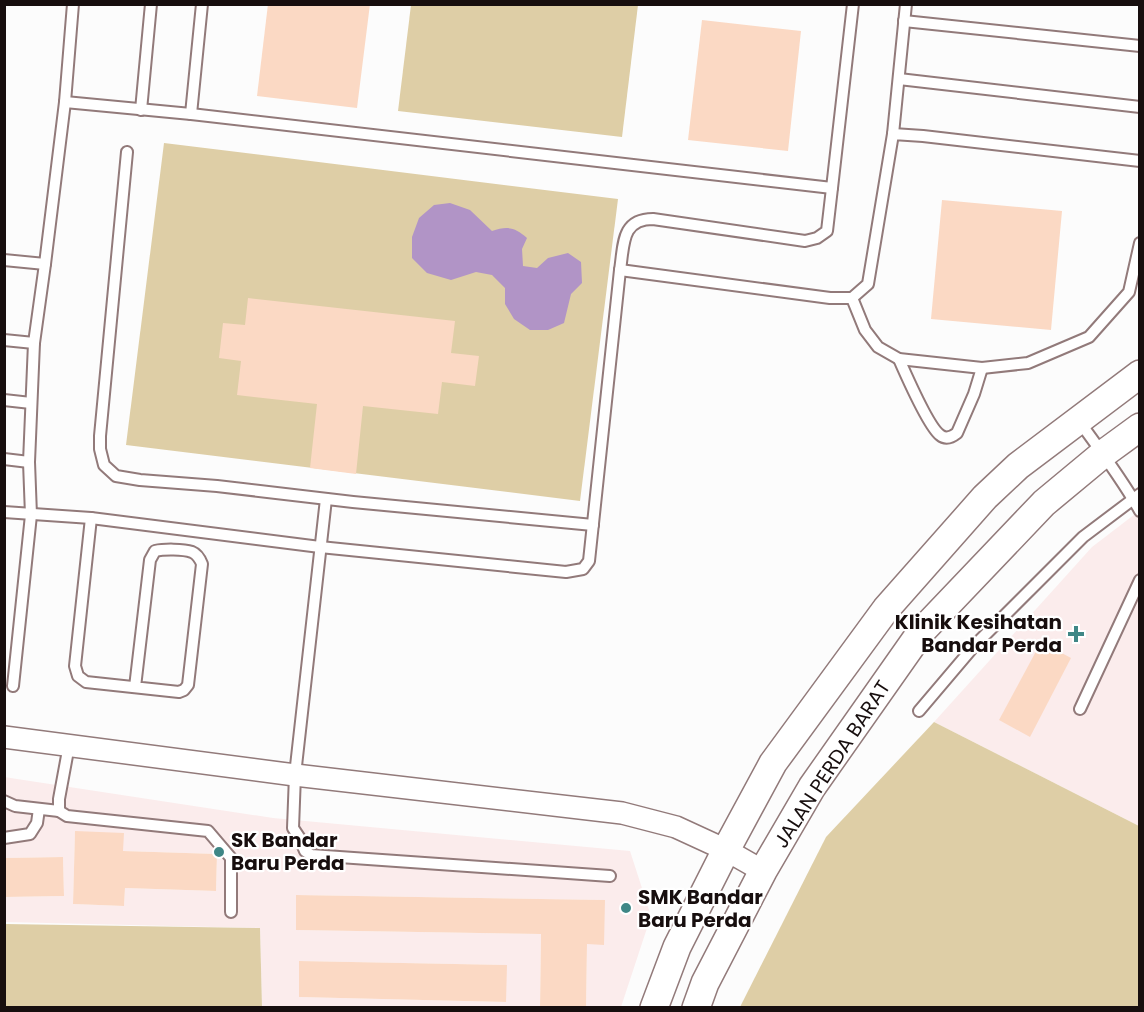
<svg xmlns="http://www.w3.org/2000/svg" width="1144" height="1012" font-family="Poppins,sans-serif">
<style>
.built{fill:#fbecec;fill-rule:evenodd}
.green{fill:#decea6}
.water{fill:#b194c6}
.building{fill:#fbd9c4}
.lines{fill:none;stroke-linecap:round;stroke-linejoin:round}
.service-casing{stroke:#927a7a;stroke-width:14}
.minor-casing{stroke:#927a7a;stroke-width:24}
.tertiary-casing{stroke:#927a7a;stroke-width:30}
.service{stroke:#fff;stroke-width:10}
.minor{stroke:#fff;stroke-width:21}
.tertiary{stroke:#fff;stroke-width:27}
.poi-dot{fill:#3f8786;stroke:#fff;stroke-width:2}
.labels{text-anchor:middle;stroke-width:4.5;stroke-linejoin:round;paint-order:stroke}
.poi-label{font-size:20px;font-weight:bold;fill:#170e0e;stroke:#fff;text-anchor:start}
.street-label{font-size:20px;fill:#170e0e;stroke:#fff}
</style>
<rect width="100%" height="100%" fill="#fcfcfc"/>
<g class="built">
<polygon points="1139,511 1139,826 934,722 1092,547"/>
<path d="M4,777L273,818L630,851L651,916L621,1007H586L587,944H604V900L296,895V930L541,934L540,1007H262L260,928L5,922V897L64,896L63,857L5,858ZM75,832L123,851L217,854L216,891L125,888L124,906L73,904ZM299,961L506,965L505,1002L299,997Z"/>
</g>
<g class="green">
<polygon points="411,5 638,5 622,137 398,111"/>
<polygon points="164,143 618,199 580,501 126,445"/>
<polygon points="934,722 1139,826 1139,1007 740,1007 826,837"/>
<polygon points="5,924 260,928 262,1007 5,1007"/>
</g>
<path class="water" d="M450,203L470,210L492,231C507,226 515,227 527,238L522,249L523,266L537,268L548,258L568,253L581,262L582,283L571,294L564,323L548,330H530L514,319L505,304V288L492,275L476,272L451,280L427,273L412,258V237L419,218L434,205Z"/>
<g class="building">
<polygon points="268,4 370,4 357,108 257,96"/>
<polygon points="702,20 801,31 788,151 688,140"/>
<polygon points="942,200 1062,211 1051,330 931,319"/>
<polygon points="248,298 455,321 451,353 479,356 475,386 442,382 438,414 363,406 356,474 310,468 317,404 237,395 241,361 219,358 223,323 245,325"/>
<polygon points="1041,642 1071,658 1030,737 999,720"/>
<polygon points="75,831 124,833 123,851 217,854 216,891 125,888 124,906 73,904"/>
<polygon points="63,857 64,896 5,897 5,858"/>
<polygon points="296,895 605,900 604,945 587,944 586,1008 540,1008 541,934 296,930"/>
<polygon points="299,961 507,965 506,1002 299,997"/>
</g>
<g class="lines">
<defs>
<g id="service">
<polyline points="904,21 1140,46"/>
<polyline points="899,79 1140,107"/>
<polyline points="65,102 191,114 832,188 853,4"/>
<polyline points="141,110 151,4"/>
<polyline points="191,114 202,4"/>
<polyline points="893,134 906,4"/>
<polyline points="127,152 100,436 100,449 104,465 116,476 140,480 217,486 353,502 593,525"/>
<polyline points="4,260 45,264"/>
<polyline points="620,270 830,298 852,298 865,330 878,347 899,359 982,368 1028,363 1089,337 1129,292 1140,243"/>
<polyline points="852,298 868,284 893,134 923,136 1140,161"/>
<polyline points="4,340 34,343"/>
<path d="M899,359C906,375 929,427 940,435C946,440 952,437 957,433L974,394L982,368"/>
<polyline points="4,400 31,403"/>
<path d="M1079,421C1100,450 1122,479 1140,511"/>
<polyline points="4,459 29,462"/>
<polyline points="326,499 295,775 293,828 299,837 305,851 311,855 610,876"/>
<path d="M4,512L91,518L320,547L566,572L583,569L589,561L620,270C624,245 621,219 653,219L805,241L817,238L827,231L832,188"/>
<path d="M91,518L75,666L78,676L86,682L179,692L184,690L188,685L202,564C200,559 197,554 192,552C183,549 164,549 155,551L150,560L135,687"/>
<polyline points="13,686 31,515 29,462 34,343 45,264 65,102 73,4"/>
<polyline points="1080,709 1140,580"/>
<polyline points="919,711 975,645 1083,537 1140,494"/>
<polyline points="69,745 59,799 59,811 67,816 208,831 231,858 231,912"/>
<polyline points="4,801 15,806 59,811"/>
<polyline points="4,838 30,834 37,823 39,809"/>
</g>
<polyline id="minor" points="4,737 295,775 622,813 676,827 726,850 763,871"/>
<g id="tertiary">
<polyline points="654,1008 677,947 726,850 773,763 886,609 985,497 1018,466 1140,374"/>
<polyline points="696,1008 705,983 763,871 812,787 921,632 1044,503 1103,454 1140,427"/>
</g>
</defs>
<use href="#service" class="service-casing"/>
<use href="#minor" class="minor-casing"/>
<use href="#tertiary" class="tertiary-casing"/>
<use href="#service" class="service"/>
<use href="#minor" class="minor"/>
<use href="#tertiary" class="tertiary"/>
</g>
<g class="poi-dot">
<path d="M1073 625h6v6h6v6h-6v6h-6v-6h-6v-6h6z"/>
<circle cx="219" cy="852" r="6"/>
<circle cx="626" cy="908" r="6"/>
</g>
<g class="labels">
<g class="poi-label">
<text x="1062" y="629" text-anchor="end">Klinik Kesihatan<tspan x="1062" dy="23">Bandar Perda</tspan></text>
<text x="231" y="847">SK Bandar<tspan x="231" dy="23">Baru Perda</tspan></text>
<text x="638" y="904">SMK Bandar<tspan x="638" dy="23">Baru Perda</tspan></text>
</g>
<g class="street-label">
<text transform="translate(832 764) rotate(-57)" y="7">JALAN PERDA BARAT</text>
</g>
</g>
<rect width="1144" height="1012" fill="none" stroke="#170e0e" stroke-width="12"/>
</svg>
